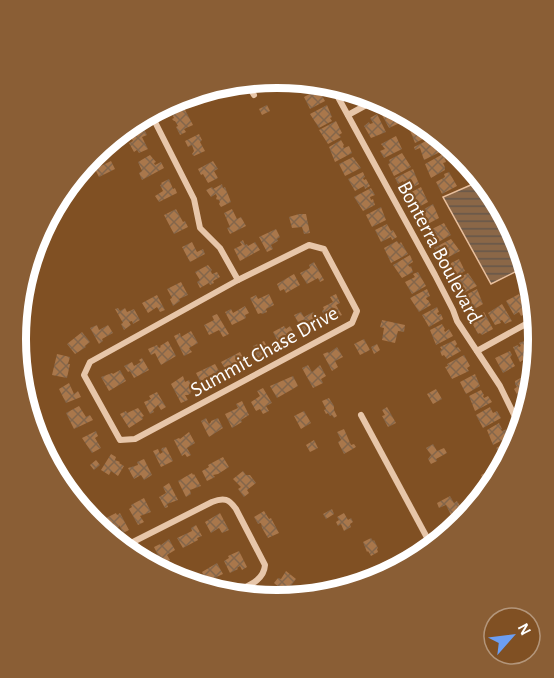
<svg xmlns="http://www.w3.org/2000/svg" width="554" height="678" font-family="'Alegreya Sans',sans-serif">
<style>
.water{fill:url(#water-rules);stroke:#e8bf9d;stroke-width:1.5}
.building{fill:url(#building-cross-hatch)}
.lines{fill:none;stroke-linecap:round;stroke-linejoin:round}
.minor{stroke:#e7c6a9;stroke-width:6}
.labels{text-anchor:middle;stroke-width:4.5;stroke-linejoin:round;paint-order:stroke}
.street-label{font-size:21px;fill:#fff;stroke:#805023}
.rim{fill:none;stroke:#fff;stroke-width:8}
</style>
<defs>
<pattern id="water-rules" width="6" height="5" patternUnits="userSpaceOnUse" patternTransform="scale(1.5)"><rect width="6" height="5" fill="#8b6747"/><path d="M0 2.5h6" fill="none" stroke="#65574a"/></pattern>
<pattern id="building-cross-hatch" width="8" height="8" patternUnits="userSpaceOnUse" patternTransform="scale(1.5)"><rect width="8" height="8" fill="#a9774b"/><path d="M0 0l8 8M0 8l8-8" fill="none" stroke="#84664b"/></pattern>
</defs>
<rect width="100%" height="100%" fill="#805023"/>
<polygon class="water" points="480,181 519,239 525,267 491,284 443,197"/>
<g class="building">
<polygon points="296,81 318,85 312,88 311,86 301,91"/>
<polygon points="317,90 319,93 321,94 325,101 310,109 304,97"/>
<polygon points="346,91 357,93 355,94 356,96 351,99"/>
<polygon points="179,96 182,99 169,107 167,103"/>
<polygon points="267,105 270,111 262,115 259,109"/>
<polygon points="327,105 332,117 330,118 332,121 319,128 310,114"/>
<polygon points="183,106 193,125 184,129 186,132 180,135 176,127 178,126 175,121 174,121 172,119 174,118 171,112"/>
<polygon points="391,106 399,111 404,121 389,128 382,115 385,114 383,111"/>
<polygon points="377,114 386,132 371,138 364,126 369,122 370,124 373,123 370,118"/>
<polygon points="336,121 342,133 339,135 341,137 328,144 319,130"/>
<polygon points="417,124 422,127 424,130 425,129 433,134 415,143 409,128"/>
<polygon points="144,129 147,135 142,137 148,149 139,153 137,150 134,152 129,143 133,141 130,136"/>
<polygon points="199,134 202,140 200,142 205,151 194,156 192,154 194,151 192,145 188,147 185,141"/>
<polygon points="396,136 402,149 384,158 380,151 385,149 381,144"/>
<polygon points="430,139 433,144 432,145 433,147 438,144 442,151 424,160 420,148 415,150 414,147"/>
<polygon points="341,140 344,145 343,146 344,148 349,146 352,153 335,162 329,147"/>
<polygon points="402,153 411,167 394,176 388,164 390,163 389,160"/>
<polygon points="443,154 446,162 443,163 445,167 445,170 431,178 425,164"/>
<polygon points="150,155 156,162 154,163 155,165 161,162 164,168 142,180 139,173 142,171 138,162"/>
<polygon points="353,157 361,168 345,176 339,164"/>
<polygon points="111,161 115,169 99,177 95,169"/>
<polygon points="213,161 218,169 214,171 218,178 208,183 203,174 201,175 198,169"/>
<polygon points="413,169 419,184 406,191 403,186 405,185 403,181 398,184 395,178"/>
<polygon points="363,172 365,177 363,178 364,180 366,179 370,186 365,189 364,186 355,191 348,179"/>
<polygon points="449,172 457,186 442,194 436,182 445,177 444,174"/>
<polygon points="169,179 173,189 175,188 177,193 159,202 155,196 163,191 160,185 162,184 161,183"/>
<polygon points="222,184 223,188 225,187 231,202 221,207 219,204 220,202 218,199 217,200 216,198 217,197 216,194 211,197 206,190 212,187 213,189"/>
<polygon points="421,187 428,202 415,209 413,206 410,207 404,196"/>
<polygon points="371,188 375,195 370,197 371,200 373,199 375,205 363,211 354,197"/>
<polygon points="433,204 439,218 422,227 418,220 421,218 419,212"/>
<polygon points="381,207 386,220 372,227 366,215"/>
<polygon points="176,209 183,222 185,221 188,227 174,234 164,215"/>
<polygon points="232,209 237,219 241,217 246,226 230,234 227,228 230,227 224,213"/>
<polygon points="299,214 306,214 310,233 304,234 302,227 292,228 289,217"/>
<polygon points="444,223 451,235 433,245 429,238 433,236 430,230"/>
<polygon points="387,224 391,231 393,230 397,237 392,240 391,237 381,242 375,230"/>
<polygon points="276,229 280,237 277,239 278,241 271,245 273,249 267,252 259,237"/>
<polygon points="451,239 460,251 445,259 442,257 441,253 438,255 434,248"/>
<polygon points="243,240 245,245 247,244 248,246 255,242 260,250 240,261 234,249 242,245 240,242"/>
<polygon points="397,241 399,244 401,242 408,254 391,263 384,248"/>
<polygon points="192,242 197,252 203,249 205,254 190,262 182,247"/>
<polygon points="410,255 413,262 408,265 410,267 411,266 413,272 402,278 393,265"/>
<polygon points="459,259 465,271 453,278 449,271 447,272 443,265 448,262 449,264"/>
<polygon points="314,262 324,280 320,282 318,278 307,284 300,273 310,268 309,265"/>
<polygon points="208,265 212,270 211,271 212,274 217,272 220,277 213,281 214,283 210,285 209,283 200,288 197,282 200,280 195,272"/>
<polygon points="418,272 426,286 412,294 405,282 415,277 413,274"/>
<polygon points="468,273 477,286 460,295 454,284 456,282 455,280"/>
<polygon points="294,274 300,285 286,293 284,289 280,291 277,284"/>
<polygon points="181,282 188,295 179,299 180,301 173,306 170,299 172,298 167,289"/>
<polygon points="529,287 532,304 532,305 524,290"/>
<polygon points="427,289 430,296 426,298 427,300 428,300 431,305 419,312 410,298"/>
<polygon points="477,289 483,304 471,311 469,308 466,309 460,298"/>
<polygon points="269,294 274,305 266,309 267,312 262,314 261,313 258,314 250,298 256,295 258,299"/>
<polygon points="336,294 340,303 336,305 342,315 329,321 327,317 325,318 322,311 324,309 323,307 333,302 330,297"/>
<polygon points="519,294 528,312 521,316 519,312 514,315 506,301"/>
<polygon points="157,295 165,310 160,312 157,307 148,313 142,303"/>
<polygon points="502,304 512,321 505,324 502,320 500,321 501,323 495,325 488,313"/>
<polygon points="245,306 249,313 245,315 246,318 232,325 225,312 231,309 233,313"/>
<polygon points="437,307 439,312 437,313 438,315 441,314 443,319 429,327 422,315"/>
<polygon points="118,308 120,311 125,308 127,312 134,309 140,320 133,324 132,321 129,322 131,325 124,330 121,324 123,323 115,309"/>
<polygon points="301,312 304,317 313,312 318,321 307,327 308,329 303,332 294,315"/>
<polygon points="484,312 493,329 482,335 480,333 478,334 471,321"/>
<polygon points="217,314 229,334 223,337 219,330 209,335 204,325 214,320 212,316"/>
<polygon points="382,320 405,325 404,332 398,331 395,343 382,340 384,328 380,327"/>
<polygon points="442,324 445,329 444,330 445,332 449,329 453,336 436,345 430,330"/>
<polygon points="97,325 99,330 108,325 113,333 102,339 103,341 99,344 90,328"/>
<polygon points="284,326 286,329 290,326 294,333 278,342 273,332"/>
<polygon points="191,331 198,343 189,348 192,352 184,356 174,336 180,333 181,337"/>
<polygon points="82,332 90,342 85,346 86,347 75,354 67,344"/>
<polygon points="364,339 370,350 360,355 354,344"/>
<polygon points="537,339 537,341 539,340 536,352 531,343"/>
<polygon points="455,340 457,344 455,346 456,348 458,347 461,351 447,359 444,355 442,356 440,351 442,350 440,347"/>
<polygon points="527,340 530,345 527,346 532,355 520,362 513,347 518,345 519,347 521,346 519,343"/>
<polygon points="168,341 176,356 161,365 155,353 151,355 148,349 157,345 159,348 161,347 160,346"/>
<polygon points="264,341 270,352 255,360 251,351 255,349 253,346"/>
<polygon points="377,344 380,350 374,354 371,347"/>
<polygon points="337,347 343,357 335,361 338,367 332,371 323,354 328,352 329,353"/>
<polygon points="510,351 512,355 510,357 515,366 503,373 495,358"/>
<polygon points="240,352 247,365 236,370 237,372 235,373 234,371 228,374 221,362"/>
<polygon points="57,354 70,357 68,364 70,364 67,378 52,375"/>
<polygon points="464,355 470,366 467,368 469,371 452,379 445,367 448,366 447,364"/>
<polygon points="142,358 149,370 134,378 130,371 128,372 124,366 132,362 134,366 141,362 139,360"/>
<polygon points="215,364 224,380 217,383 215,380 203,387 196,373"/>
<polygon points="308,365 312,372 320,365 326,376 321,379 323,383 313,388 302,368"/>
<polygon points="120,370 126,381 109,391 101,377 112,373 113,374"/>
<polygon points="530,373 532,376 529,390 518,396 514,389 517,387 515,384 515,381"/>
<polygon points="475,374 480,386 466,394 460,382"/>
<polygon points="183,376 185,382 189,380 194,390 190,392 191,393 188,395 185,395 188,400 181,403 171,384"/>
<polygon points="293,376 298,386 277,398 270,386"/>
<polygon points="69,383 74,394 78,391 81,397 66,403 59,389"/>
<polygon points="263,388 272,403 266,406 269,411 263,414 260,409 256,411 251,402 260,396 257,391"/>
<polygon points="436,389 442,399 433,404 427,394"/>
<polygon points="481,390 484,395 483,396 484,398 488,396 492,402 475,411 469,396"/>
<polygon points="157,392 166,407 161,410 158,405 153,410 154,412 150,414 144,402 151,399 149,396"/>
<polygon points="329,398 334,406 334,410 337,416 334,418 332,415 330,416 328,413 326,414 324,410 326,409 322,401"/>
<polygon points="242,401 249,415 241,420 242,422 232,428 225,414 238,408 236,404"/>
<polygon points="79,406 86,417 90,415 93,420 74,429 66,413"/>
<polygon points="387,407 396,423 388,427 382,416 385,415 382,410"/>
<polygon points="490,407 493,413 497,411 501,418 483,428 476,415"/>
<polygon points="138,408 144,416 142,417 143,419 129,428 120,414 126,411 127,413"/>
<polygon points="304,411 311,423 301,429 294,416"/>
<polygon points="206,418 209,424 211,422 211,421 218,418 223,428 209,437 201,421"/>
<polygon points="499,423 502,429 501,429 502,431 507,429 510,436 493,445 487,430"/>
<polygon points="344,429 351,445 354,444 356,447 344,454 338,442 341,440 337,432"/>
<polygon points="96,431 98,436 95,438 101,448 92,453 82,438"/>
<polygon points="189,432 195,443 187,448 191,455 187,457 185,454 182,456 174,440 179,438 180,439"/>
<polygon points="314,440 318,448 310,452 306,445"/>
<polygon points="512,440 515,446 506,459 503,460 496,448"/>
<polygon points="433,444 437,451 444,448 447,453 436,459 437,461 431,464 428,459 431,455 426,448"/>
<polygon points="166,447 173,461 161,467 153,451 158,449 160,454 163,452 161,450 162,448"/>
<polygon points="111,454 116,457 115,460 120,462 119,463 124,466 118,476 111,471 109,475 101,470"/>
<polygon points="223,457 229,467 218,474 213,475 215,477 207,481 202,471 209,467 208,465"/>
<polygon points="144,459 152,475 144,480 141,475 134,479 128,468 138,465 137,462"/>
<polygon points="96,460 100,465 94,470 90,465"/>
<polygon points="243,471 246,475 250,475 256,483 247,490 249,493 244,497 238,489 241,487 233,479"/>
<polygon points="487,472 491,480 485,483 481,475"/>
<polygon points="192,473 193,475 194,474 201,486 190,490 191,494 186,497 178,481"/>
<polygon points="169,483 178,500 167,504 168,507 165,508 159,497 166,493 163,487"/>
<polygon points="450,496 454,503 457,501 460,506 456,508 458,511 451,515 446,505 439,508 437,503"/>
<polygon points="144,498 151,512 140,516 144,522 138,525 129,509 132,507 131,505"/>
<polygon points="332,509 334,514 326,519 323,514"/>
<polygon points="264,511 269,519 271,518 279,533 268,538 262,528 261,523 258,524 254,517"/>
<polygon points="116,513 117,515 120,513 129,530 123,533 119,525 119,527 110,531 104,519"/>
<polygon points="220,513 229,530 222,533 219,528 211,533 205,522"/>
<polygon points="344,513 348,520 351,518 353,522 350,524 351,527 344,531 341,524 338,526 336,522 339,520 337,517"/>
<polygon points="196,525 202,536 197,538 198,540 183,548 177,538 192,531 191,528"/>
<polygon points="371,538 373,541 374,540 378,548 377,549 378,552 371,556 368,551 367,552 363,542"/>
<polygon points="169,539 175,550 167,555 170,560 162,564 154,547 160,544 161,545"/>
<polygon points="239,551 247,567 242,570 240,566 237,568 238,569 230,573 224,561 229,558 228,556"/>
<polygon points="148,552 153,562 151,564 142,558 144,558 142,555"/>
<polygon points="217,563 223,574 208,581 209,584 204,586 198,576 203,574 202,572"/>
<polygon points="286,571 296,579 290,587 294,591 289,596 274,583 278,578 281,579"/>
<polygon points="371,573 374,579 364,584 361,578"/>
<polygon points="269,588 275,601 265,599 266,598 263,591"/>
</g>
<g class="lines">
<g class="minor">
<polyline points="247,83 254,95"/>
<polyline points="333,88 435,275 453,310 457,321 500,386 521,429"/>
<polyline points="151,114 194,199 200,228 220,248 238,280"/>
<polyline points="348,115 379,98"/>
<polyline points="458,151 469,170"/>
<polygon points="309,245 324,249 357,311 352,323 135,439 120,440 84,375 90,362 238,280"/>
<polyline points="477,351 535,319"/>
<polyline points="361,415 431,545"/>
<path d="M125,546L212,502C224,497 229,499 236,509L265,565C264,581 247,586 234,593"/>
</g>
</g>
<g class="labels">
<g class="street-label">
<text transform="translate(440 252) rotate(62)" y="7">Bonterra Boulevard</text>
<text transform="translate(264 351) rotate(-29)" y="7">Summit Chase Drive</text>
</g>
</g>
<path d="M0 0H554V678H0ZM26 339a251 251 0 1 1 502 0a251 251 0 1 1-502 0Z" fill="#8a5e35" fill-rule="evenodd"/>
<path class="rim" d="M26 339a251 251 0 1 1 502 0a251 251 0 1 1-502 0Z"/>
<g transform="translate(512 636) rotate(62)"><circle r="28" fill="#805023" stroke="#b3967b" stroke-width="1.5"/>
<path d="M0-4.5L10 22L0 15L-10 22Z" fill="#6c9ef2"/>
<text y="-9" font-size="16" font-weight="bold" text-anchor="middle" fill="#ffffff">N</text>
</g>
</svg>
